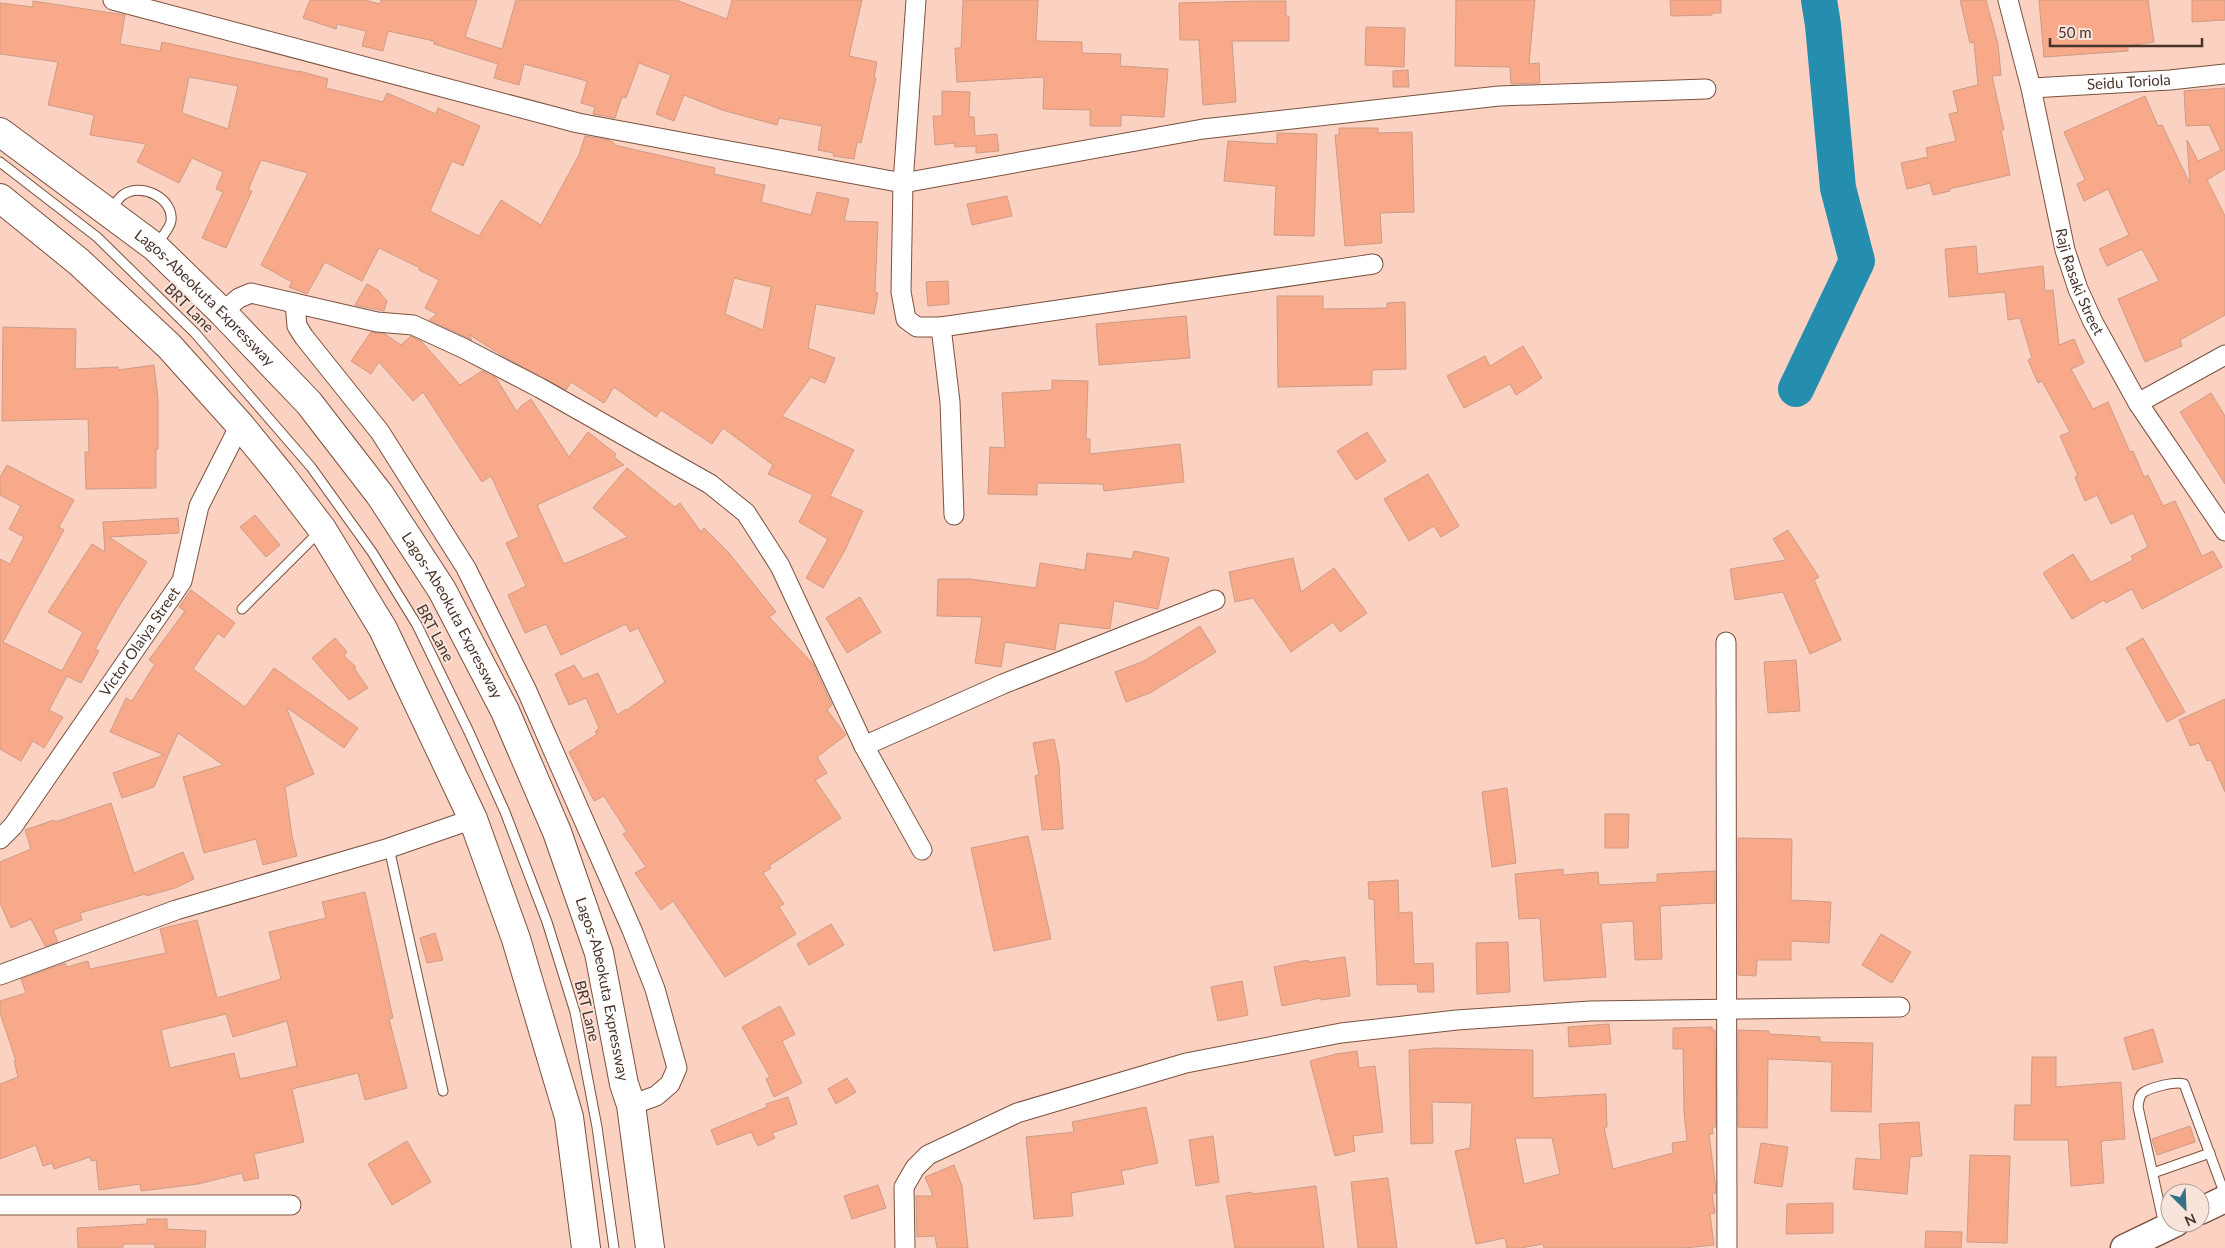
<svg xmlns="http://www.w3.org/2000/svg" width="2225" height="1248" font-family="Lato,sans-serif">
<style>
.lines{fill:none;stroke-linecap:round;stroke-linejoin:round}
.river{stroke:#258eae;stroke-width:36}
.building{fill:#f7a989;stroke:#cd9c88;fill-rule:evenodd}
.lane-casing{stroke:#7c513f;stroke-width:11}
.street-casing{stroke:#7c513f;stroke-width:21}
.secondary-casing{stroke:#7c513f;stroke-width:29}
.highway-casing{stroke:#7c513f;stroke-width:30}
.lane{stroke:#fff;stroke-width:9}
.street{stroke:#fff;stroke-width:19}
.secondary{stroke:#fff;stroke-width:26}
.highway{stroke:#fff;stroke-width:28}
.labels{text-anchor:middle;stroke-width:4;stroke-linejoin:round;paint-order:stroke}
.street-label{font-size:15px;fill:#49342c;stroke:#f9e4db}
</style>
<rect width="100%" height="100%" fill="#fbd2c1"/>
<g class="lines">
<polyline class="river" points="1796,389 1857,261 1838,188 1823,25 1819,0"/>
</g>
<g class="building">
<polygon points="310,0 365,0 380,4 381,0 477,0 465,37 502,49 516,0 676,0 727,19 732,0 862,0 849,56 877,62 874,78 876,78 861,143 857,142 854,159 833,156 834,153 818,150 822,126 779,118 777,125 722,110 684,95 674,121 656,114 671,75 639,63 626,98 622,97 615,118 593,114 595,107 581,103 587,81 524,64 519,85 494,78 498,64 434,44 434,41 388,31 383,51 362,46 366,31 337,24 336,29 303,18"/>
<polygon points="963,0 1038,0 1036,41 1082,42 1082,53 1121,54 1120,66 1168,69 1164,117 1121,115 1121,126 1090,126 1090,110 1043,109 1044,77 957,82 955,48 961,48"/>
<polygon points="1456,0 1535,0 1529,64 1539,63 1540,83 1511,84 1510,67 1455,66"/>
<polygon points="1670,0 1721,0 1721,13 1712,13 1712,15 1671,16"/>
<polygon points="1960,0 1986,0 1998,44 2001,75 1992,76 2004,130 2001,130 2010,175 1949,189 1950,191 1933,195 1930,183 1907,189 1901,163 1928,157 1926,148 1956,141 1949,114 1958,112 1953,91 1978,85 1974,42 1970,43"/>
<polygon points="2039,0 2148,0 2154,42 2128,46 2128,51 2044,57"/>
<polygon points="2192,0 2225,0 2225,20 2192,22"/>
<path d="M33,1L125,15L120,44L160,51L162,42L299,72V71L328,79L326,88L383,102L387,93L436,114L438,108L480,126L463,166L452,161L430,211L479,236L501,200L541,225L579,155L585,136L609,140L614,143V145L715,168L714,174L765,185L761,202L811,215L817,192L849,199L844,221L878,222L875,292L878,293L874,314L816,304L808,348L835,358L825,383L811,377L782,416L854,450L830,496L863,511L844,552L823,588L806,578L828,539L799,522L813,495L768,474L773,465L723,428L712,444L661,410L656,417L614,387L604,403L571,382L566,390L510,360L468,334L472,340L429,320L437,314L425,308L439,280L419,270L420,268L379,248L362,281L325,262L307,294L289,287L292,282L261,265L308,173L261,160L248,190L252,191L226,248L202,238L223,192L216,189L223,172L192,158L179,183L137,162L146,144L90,135L94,115L48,105L58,62L0,54V3L33,7ZM189,77L238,86L228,129L182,113ZM734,278L771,287L763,330L725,314Z"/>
<polygon points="1255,1 1286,1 1286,16 1289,16 1289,41 1232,41 1236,102 1203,105 1199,40 1180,40 1179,3"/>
<polygon points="1366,27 1405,28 1404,67 1365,65"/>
<polygon points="1408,70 1409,87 1393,87 1393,71"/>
<polygon points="2225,88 2225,169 2207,180 2225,216 2225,315 2180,340 2182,346 2145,362 2118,299 2159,281 2142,249 2107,266 2099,249 2129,235 2108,189 2084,201 2077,184 2085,180 2064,132 2145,96 2158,126 2162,125 2190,184 2187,140 2198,161 2221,150 2209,125 2186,126 2184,91"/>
<polygon points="942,91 970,92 969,117 974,117 975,136 997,134 999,151 976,153 976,146 955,147 955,143 935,145 933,116 942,116"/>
<polygon points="1339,128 1378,128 1378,133 1412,132 1414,212 1380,213 1382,243 1345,246 1335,135 1339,135"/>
<polygon points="1277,133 1317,134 1314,236 1274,235 1276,186 1224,181 1228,141 1277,144"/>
<polygon points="1007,196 1012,216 972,225 967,204"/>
<polygon points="1976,246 1978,274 2043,266 2045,291 2053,290 2059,345 2074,339 2084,363 2071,369 2093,409 2108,402 2130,452 2133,451 2144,477 2148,475 2163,506 2175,501 2202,556 2213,551 2222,567 2142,609 2132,589 2106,603 2104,600 2072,619 2043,573 2073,554 2091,582 2133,560 2131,556 2148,547 2133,513 2111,524 2097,495 2085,501 2075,477 2078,476 2060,436 2070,432 2042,381 2038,383 2028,360 2032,358 2020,318 2008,320 2005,292 1949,297 1945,249"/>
<polygon points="948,281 949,304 928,306 926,282"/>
<polygon points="367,284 378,290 387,301 384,311 355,305"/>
<polygon points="1277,296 1323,296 1323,309 1387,308 1387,303 1405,302 1406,369 1372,370 1372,385 1278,387"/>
<polygon points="1186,316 1190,358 1099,365 1096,324"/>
<polygon points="3,327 76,329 75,369 118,367 118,370 154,365 158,399 158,449 156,449 156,488 86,489 85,452 89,452 88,419 2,421"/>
<polygon points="371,332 385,334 401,345 411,336 422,342 460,385 482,371 496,378 517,412 521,406 531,399 569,457 588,432 616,454 614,457 624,465 537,505 564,564 628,537 593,508 627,468 675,507 680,503 701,532 704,528 729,553 776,612 769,617 813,664 832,705 827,710 846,735 817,757 827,773 815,780 841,818 769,866 771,868 763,873 784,904 779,907 796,934 725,977 673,901 661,910 635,873 646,867 623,834 627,832 604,796 594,801 569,752 597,734 595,732 599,728 586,698 569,705 555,674 574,665 583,679 598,673 617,715 626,709 627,710 665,682 638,628 630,632 626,624 561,655 546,624 525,633 508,595 526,586 506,543 519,537 491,476 482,482 423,392 413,401 379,362 371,374 351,361"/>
<polygon points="1523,346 1542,378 1516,395 1510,384 1464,408 1447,376 1485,356 1490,366"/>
<polygon points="1052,380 1088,381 1086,439 1090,439 1090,454 1180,444 1184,482 1104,491 1103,484 1037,483 1037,495 988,494 990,447 1005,448 1002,393 1052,390"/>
<polygon points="2211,393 2225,416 2225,484 2180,412"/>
<polygon points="1367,432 1386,461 1356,480 1337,451"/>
<polygon points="7,465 74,500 59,527 64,530 3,642 62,671 83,632 48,612 92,544 105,552 103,522 178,518 179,533 109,537 147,562 118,608 95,649 99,651 81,683 67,676 49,710 63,717 44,748 33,741 21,761 0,749 0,559 10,564 24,537 9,529 21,506 0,495 0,477"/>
<polygon points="1428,474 1459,526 1441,537 1434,526 1409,541 1384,499"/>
<polygon points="255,515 280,545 266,557 240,527"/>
<polygon points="1788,530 1819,577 1814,580 1841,640 1810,654 1783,592 1735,600 1730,569 1786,560 1773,539"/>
<polygon points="1134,551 1169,558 1158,609 1114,601 1110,629 1059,623 1055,650 1005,642 1001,667 975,663 982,617 937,616 938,579 971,579 1036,588 1040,563 1085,570 1087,553 1132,559"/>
<polygon points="1293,558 1301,592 1334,568 1367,613 1340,632 1333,622 1291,652 1253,598 1235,602 1229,572"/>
<polygon points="191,590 235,623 224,638 218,633 193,669 245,707 274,668 358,728 344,748 286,707 314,774 285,787 292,836 297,856 263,865 256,839 204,853 183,777 223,765 178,733 154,787 122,798 113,773 164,755 110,732 126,698 132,701 155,664 149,660 185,611 179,607"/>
<polygon points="860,597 881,632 847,653 826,618"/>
<polygon points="1200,626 1216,652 1150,693 1126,702 1115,672 1144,661"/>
<polygon points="335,638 347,652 344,656 356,667 354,668 368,688 349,700 312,658"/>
<polygon points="2143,638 2185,712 2167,722 2126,648"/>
<polygon points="1796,660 1800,711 1768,713 1764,662"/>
<polygon points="2225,699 2225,792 2211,760 2207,761 2199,743 2190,746 2179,720"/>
<polygon points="1054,739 1059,764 1063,829 1042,830 1035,776 1039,775 1033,743"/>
<polygon points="1507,788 1516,863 1492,867 1482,792"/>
<polygon points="111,803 134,873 183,852 194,879 175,888 146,896 145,894 80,913 82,920 53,930 58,942 45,946 31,919 11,928 0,903 0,862 31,849 25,830 54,820 55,822"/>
<polygon points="1605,814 1629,814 1628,848 1605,848"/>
<polygon points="1028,836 1051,939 994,951 971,848"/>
<polygon points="1738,838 1792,839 1791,900 1831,902 1829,943 1791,941 1791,960 1757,960 1756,976 1738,975"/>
<polygon points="1563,869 1563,875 1598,872 1599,885 1657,882 1657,874 1715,871 1715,903 1660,906 1662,959 1635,960 1633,921 1601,923 1606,977 1544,981 1540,918 1519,919 1515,874"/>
<polygon points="1398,880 1399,913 1412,912 1414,964 1433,963 1434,992 1418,992 1417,984 1377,985 1374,899 1369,899 1368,882"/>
<path d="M365,892L393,1018L389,1019L407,1088L365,1100L358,1073L292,1089L304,1142L254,1154L259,1178L244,1181L242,1173L198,1184L141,1191L140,1184L99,1190L96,1160L91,1161L90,1157L54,1169L52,1163L43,1166L36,1145L0,1159V1084L18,1077L14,1061H16L0,1013V1001L26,993L21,979L65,963L67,967L88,961L90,969L166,953L160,929L197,920L217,998L281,979L269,932L326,918L322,902ZM226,1014L233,1037L287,1021L297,1066L240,1079L234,1053L170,1068L161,1030Z"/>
<polygon points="831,924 844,945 809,965 797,944"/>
<polygon points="435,933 443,960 427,963 420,938"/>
<polygon points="1881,934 1911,952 1892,983 1862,965"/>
<polygon points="1508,942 1510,992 1477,994 1476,943"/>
<polygon points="1345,957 1350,996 1321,1000 1321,998 1282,1006 1274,967 1308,960 1309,962"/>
<polygon points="1242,981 1248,1015 1218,1021 1211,987"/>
<polygon points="780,1006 795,1034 782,1041 802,1083 774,1097 766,1079 770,1077 742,1027"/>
<polygon points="1609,1024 1611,1044 1569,1047 1568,1027"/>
<path d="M1712,1027V1030H1715L1716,1127H1712L1713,1134H1709L1716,1189V1193L1712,1194L1715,1213L1710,1214L1714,1245L1685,1248H1544L1543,1244L1521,1248H1507L1505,1238L1476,1244L1455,1151L1470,1148L1472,1103L1432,1102L1433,1143L1411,1144L1409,1050L1435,1048L1533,1050V1098L1606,1094L1607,1127H1604L1613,1169L1673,1153L1672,1143L1687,1141L1684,1112L1683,1049H1673V1028ZM1515,1138H1552L1560,1174L1524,1184Z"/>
<polygon points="2153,1029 2163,1062 2133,1070 2124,1038"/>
<polygon points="1738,1030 1769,1031 1769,1034 1820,1037 1820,1042 1873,1043 1871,1112 1831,1111 1832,1062 1768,1059 1767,1128 1738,1127"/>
<polygon points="1357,1051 1359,1068 1375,1066 1383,1132 1353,1136 1355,1151 1335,1156 1310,1061 1336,1054"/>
<polygon points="2032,1057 2056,1057 2056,1087 2121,1082 2125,1139 2101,1141 2104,1183 2071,1186 2068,1140 2014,1140 2015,1105 2031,1105"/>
<polygon points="847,1078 856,1092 836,1104 828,1089"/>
<polygon points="788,1097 797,1124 772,1133 775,1138 758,1146 751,1132 717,1145 711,1130 767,1107 766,1104"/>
<polygon points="1146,1107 1158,1163 1121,1171 1124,1184 1071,1193 1073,1216 1034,1219 1026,1137 1074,1132 1072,1122"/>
<polygon points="1919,1122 1922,1156 1910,1157 1907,1194 1853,1189 1856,1158 1881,1160 1879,1124"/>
<polygon points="2190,1126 2195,1142 2157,1155 2152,1139"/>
<polygon points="1213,1136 1219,1182 1196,1186 1189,1140"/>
<polygon points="407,1141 431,1182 392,1205 368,1164"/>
<polygon points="1761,1143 1788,1147 1782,1187 1754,1183"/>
<polygon points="1970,1155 2010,1156 2007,1243 1967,1242"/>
<polygon points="954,1165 962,1186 968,1248 937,1248 935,1236 917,1237 916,1196 933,1196 925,1177"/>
<polygon points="1388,1178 1397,1248 1358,1248 1351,1182"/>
<polygon points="878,1185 886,1208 852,1219 844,1196"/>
<polygon points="1316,1186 1324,1248 1235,1248 1226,1196 1252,1192 1252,1194"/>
<polygon points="1833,1203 1833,1233 1786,1234 1787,1204"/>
<polygon points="147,1219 167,1219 167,1229 206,1231 205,1248 155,1248 155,1244 123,1244 123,1248 78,1248 77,1228 147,1224"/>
<polygon points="1926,1231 1962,1232 1961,1248 1925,1248"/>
</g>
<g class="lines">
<defs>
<g id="lane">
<polyline points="0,162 97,237 195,333 311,467 372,552 417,625 469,732 505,812 547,922 575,1012 597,1127 614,1248"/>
<path d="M111,211C114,206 118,198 123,195C141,182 174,198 171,221C170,228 161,238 157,244"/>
<polyline points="242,609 320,531"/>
<polyline points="389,848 443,1091"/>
<polyline points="2153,1173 2210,1153"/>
<path d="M2164,1225L2138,1107C2139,1101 2139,1095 2144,1092C2152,1087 2176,1081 2184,1084L2225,1195"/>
</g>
<g id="street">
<polyline points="113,0 578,123 903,183 1203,129 1499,96 1706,89"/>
<polyline points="916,0 903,183 901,292 906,319 917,327 941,327 1373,264"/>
<path id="s1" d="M2008,0L2031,88L2065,250L2078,289L2093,322L2138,403L2225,531"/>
<path id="s2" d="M2031,88L2170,80L2225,74"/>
<polyline points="295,303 297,326 304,337 380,432 466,568 527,691 632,930 655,989 677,1068 670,1084 656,1096 631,1105"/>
<polyline points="222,312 239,298 251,293 377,322 413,325 463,348 540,388 710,484 746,513 780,566 864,746 922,850"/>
<polyline points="941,327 950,402 954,515"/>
<polyline points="2138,403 2225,355"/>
<polyline points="1726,642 1727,1248"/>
<polyline points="864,746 1003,684 1215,600"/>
<path id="s3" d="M0,839L13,826L182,581L199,506L240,425"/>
<polyline points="0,975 176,910 389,848 473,819"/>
<polyline points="0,1205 291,1205"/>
<polyline points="905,1248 904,1187 915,1168 928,1155 1017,1113 1186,1063 1341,1033 1457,1020 1590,1011 1900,1007"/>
</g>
<g id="secondary">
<polyline points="2200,1211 2225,1199"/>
<polyline points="2124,1248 2176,1223"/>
</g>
<g id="highway">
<path id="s4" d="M0,132L155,247L222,312L309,403L380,495L442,590L505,711L557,832L599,953L624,1084L631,1105L650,1248"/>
<polyline points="0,198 79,262 169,346 240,425 280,474 322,529 383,629 473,819 516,939 569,1117 586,1248"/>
</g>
</defs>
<use href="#lane" class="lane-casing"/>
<use href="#street" class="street-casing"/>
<use href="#secondary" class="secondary-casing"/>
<use href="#highway" class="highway-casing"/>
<use href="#lane" class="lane"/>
<use href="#street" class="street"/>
<use href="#secondary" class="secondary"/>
<use href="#highway" class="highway"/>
</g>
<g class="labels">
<g class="street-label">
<text dy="5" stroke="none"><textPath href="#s2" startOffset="98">Seidu Toriola</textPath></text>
<text dy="5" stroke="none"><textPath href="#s1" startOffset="291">Raji Rasaki Street</textPath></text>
<text dy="5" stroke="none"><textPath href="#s4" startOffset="264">Lagos-Abeokuta Expressway</textPath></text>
<text transform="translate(189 308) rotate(45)" y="5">BRT Lane</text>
<text dy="5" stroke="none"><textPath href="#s4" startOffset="669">Lagos-Abeokuta Expressway</textPath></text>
<text transform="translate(435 633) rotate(62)" y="5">BRT Lane</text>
<text dy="5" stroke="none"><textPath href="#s3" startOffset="242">Victor Olaiya Street</textPath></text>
<text dy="5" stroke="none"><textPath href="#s4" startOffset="1074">Lagos-Abeokuta Expressway</textPath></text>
<text transform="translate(587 1011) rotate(76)" y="5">BRT Lane</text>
</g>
</g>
<g transform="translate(2185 1208) rotate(156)"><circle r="24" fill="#f9e4db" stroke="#b39e95"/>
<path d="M0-4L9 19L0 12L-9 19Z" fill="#337187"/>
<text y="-8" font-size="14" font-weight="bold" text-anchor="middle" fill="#49342c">N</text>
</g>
<path d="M2050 38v8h152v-8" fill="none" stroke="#49342c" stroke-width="2.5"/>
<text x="2058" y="38" font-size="15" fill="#49342c" stroke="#f9e4db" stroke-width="4" paint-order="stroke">50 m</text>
</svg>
